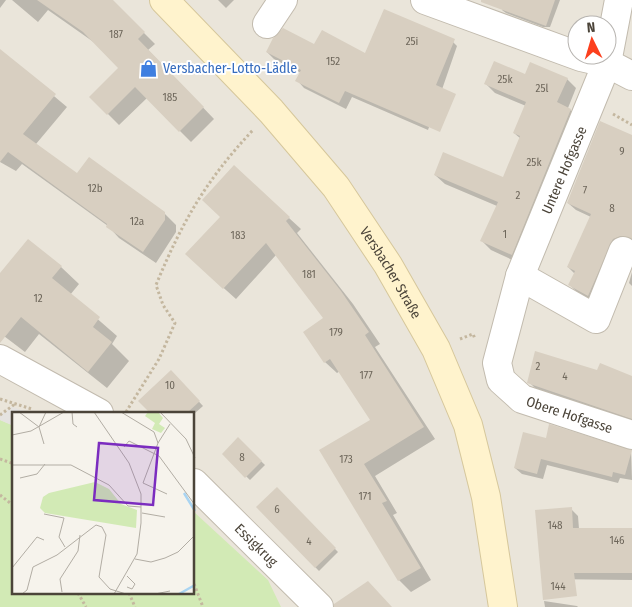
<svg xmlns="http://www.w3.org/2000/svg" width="632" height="607" font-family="'Fira Sans Condensed',sans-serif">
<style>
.residential{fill:#eae5da;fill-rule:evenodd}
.green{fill:#d2eab5}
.parking{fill:#e5e3e0}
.shadow{fill:#0003}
.building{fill:#d8cfc1}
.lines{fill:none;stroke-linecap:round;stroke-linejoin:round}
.street-casing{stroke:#c2bbae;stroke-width:30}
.secondary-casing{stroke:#d6c79b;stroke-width:30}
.path{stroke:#c4b79f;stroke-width:3;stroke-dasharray:2.5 2.5;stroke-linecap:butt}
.street{stroke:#fff;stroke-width:28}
.secondary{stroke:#fff3cd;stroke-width:28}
.labels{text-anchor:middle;stroke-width:4;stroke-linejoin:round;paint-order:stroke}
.number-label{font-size:11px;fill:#6e675b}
.shop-label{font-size:14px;fill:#366cbe;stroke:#fff;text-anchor:start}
.street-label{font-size:14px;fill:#4b4439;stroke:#fff}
.inset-river{fill:none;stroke:#a9d4f2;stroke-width:2.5}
.inset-road{fill:none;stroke:#b2ada4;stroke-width:1}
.view{fill:#7b2cbf;fill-opacity:0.15;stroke:#7b2cbf;stroke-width:2.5}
.inset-edge{fill:none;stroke:#4b4439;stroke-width:2.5}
</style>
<rect width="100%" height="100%" fill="#f6f3ec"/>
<path class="residential" d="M0,0H632V607H0ZM577,25H607V55H577ZM14,413H194V593H14Z"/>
<polygon class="green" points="0,420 14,426 14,593 194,593 194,512 268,580 281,607 0,607"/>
<polygon class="parking" points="12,407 28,412 35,413 14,413 14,426 0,420 0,415"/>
<g class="shadow">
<polygon points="0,0 6,0 0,8"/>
<polygon points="12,0 111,0 155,44 148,50 214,119 191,142 147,98 119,125 91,97 120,68 95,43 48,10 38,22"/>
<polygon points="218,0 234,0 226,8"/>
<polygon points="506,0 560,0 550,27 543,27 506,13 502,10"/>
<polygon points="450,39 457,46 428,130 352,97 346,109 304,88 297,80 301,73 274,59 267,52 315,46 366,54"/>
<polygon points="0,51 67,107 36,144 77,175 164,213 176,225 176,232 156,263 119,238 108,226 22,164 16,171 0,162"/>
<polygon points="526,76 567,79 576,88 568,108 580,119 521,264 491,250 482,241 497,206 445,184 435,175 504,179 521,139 514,133 526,106 495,93 486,84"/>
<polygon points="632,137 632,243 595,303 577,292 570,285 575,274 568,267 591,217 576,210 568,203"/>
<polygon points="289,218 301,229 297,233 353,304 380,344 375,347 435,439 375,476 397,513 393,515 431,580 411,592 399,580 321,451 372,420 340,371 337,373 325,362 325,318 276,255 236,299 198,265"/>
<polygon points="61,267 79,284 70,295 117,336 112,344 129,361 107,388 39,334 25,352 0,333 0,275"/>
<polygon points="632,272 632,286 629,283"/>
<polygon points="598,371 632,377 632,423 536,389 529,382"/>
<polygon points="171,372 203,406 194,414 152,413 140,401"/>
<polygon points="238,439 265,465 250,480 223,454"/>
<polygon points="547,439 631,451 632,480 620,478 618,483 547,465 543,479 522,474 515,468"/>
<polygon points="277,489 338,552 319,571 257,507"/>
<polygon points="571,509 578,516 579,529 632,529 632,580 547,579"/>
<polygon points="544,601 577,606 578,607 545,607"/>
</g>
<g class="building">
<polygon points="37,0 113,0 145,32 138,39 204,107 179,132 135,87 107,115 89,97 118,68 83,32"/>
<polygon points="481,0 555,0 546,26 481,2"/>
<polygon points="384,9 455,39 436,85 456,94 440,132 345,91 339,103 295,81 301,70 266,52 273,38 283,28 314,44 322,30 365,53"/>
<polygon points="0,49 56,94 23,134 77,173 89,157 165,212 165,220 143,252 106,227 107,224 8,152 0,162"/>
<polygon points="494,61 525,74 530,62 568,78 557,102 571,109 512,255 480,241 498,202 434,175 443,152 503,177 520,136 513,133 526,102 484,84"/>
<polygon points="600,121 632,135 632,239 621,236 613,239 588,296 568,285 575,271 567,267 591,214 567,203"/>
<polygon points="234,165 290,217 286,221 341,291 369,332 365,335 424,427 364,464 387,501 382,503 421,568 398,581 319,450 370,420 330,359 324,363 303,332 323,318 266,243 223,289 185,254 220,217 202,200"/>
<polygon points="28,239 62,266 52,278 100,317 93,327 112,342 88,372 21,317 0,343 0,273"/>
<polygon points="535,351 597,370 600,363 632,376 632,419 527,383"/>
<polygon points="171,370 200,401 187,413 150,413 138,401"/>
<polygon points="549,424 632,450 625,475 613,472 612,477 541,459 537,474 514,468 523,432 546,438"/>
<polygon points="238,437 262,461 245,478 222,454"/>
<polygon points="277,487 336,548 315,568 256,507"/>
<polygon points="572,507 573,528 632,528 632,573 574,573 577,596 543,600 535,510"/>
<polygon points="368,581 392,607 334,607 334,604"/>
</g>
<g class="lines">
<defs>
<g id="street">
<polyline points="425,0 581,57 607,63 632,76"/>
<path id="s1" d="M619,0L607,63L520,276L497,363L501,380L522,399L632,435"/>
<polyline points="267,24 283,0"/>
<polyline points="520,276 596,319 623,251"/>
<polyline points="0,359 99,413"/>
<path id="s2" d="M194,483L319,607"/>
</g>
<g id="secondary">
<path id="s3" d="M164,0L271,111L336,187L388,265L436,349L468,425L486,497L503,607"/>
</g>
</defs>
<use href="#street" class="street-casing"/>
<use href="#secondary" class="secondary-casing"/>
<g class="path">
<polyline points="613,114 632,125"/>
<polyline points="460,339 473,334 475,339"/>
<polyline points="0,399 32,409"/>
<path d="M126,412L159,359L175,323L163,305L156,285C182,222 206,180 253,130"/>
<polyline points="0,415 15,404"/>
<polyline points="0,459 14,464"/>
<polyline points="0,495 14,506"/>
<polyline points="194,584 203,607"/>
<polyline points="78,593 86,607"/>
<polyline points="129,593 135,607"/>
</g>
<use href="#street" class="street"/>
<use href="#secondary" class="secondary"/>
</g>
<defs>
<symbol id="shop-bare" viewBox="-9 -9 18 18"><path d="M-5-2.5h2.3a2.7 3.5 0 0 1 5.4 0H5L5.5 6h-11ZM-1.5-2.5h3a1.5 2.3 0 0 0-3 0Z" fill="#3f7fe0" stroke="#fff" stroke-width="2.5" paint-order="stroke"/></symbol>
</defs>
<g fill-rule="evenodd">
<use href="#shop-bare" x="136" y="56" width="25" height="25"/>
</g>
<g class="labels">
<g class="number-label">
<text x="116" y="38">187</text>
<text x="412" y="45">25i</text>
<text x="333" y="65">152</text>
<text x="505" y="83">25k</text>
<text x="542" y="92">25l</text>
<text x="170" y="101">185</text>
<text x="622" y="155">9</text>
<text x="534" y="166">25k</text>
<text x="95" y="192">12b</text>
<text x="585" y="194">7</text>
<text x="518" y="199">2</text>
<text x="612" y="212">8</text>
<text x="137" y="225">12a</text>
<text x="505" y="238">1</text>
<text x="238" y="239">183</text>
<text x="309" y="278">181</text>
<text x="38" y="302">12</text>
<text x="336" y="336">179</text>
<text x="538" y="370">2</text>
<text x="366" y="379">177</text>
<text x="565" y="380">4</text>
<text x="170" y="389">10</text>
<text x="242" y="461">8</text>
<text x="346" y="463">173</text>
<text x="365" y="500">171</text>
<text x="277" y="513">6</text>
<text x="555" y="529">148</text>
<text x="617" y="544">146</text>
<text x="309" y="545">4</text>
<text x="558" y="590">144</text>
</g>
<g class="shop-label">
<text x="163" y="73">Versbacher-Lotto-Lädle</text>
</g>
<g class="street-label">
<text transform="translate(564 170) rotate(-67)" y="5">Untere Hofgasse</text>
<text dy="5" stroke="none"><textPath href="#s3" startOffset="356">Versbacher Straße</textPath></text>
<text dy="5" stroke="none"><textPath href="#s1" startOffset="480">Obere Hofgasse</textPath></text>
<text dy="5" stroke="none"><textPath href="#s2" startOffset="88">Essigkrug</textPath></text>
</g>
</g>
<g transform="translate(12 412)">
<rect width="182" height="182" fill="#f6f3ec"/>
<path d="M136,0H146L151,6L147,12L153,16L149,21L140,17L143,11L133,4ZM83,70L97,77L109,92L125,98L124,116L33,101L28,96L31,85L37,81Z" fill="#d2eab5"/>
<path class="inset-river" d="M172,81L183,99M167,182L183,173"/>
<path class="inset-road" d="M7,0L27,15L32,32M60,0L61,12L65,15M82,0L117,51L129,82V111L125,142L102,182M109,0L142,20L146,31L131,71L155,82M148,0L174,27L183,46M27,15L34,0M0,23L19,19L52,0M146,31L158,12M112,35L117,29L147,44L183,93M0,53H59L97,73L116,94L129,95M8,66L25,62L33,52M130,101L153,105M32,102L52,106L47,125L53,135M123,147L139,150L153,146L166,140L183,123M0,156L25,125L32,128M115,164L123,172L120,177L115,175M50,180L48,167L66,139L68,123M10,182L15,178L21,155L45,143L84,113L90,115L94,123L87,165L98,177L114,182M143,182L158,179"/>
<path class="view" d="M87,31L146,36L141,93L82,88Z"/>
<rect width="182" height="182" class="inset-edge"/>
</g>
<g transform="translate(592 40) rotate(355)"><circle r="24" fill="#ffffff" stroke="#b7b4b0"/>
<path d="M0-4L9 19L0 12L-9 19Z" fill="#fc3f1d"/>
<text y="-8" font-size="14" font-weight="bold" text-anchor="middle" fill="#4b4439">N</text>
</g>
</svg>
